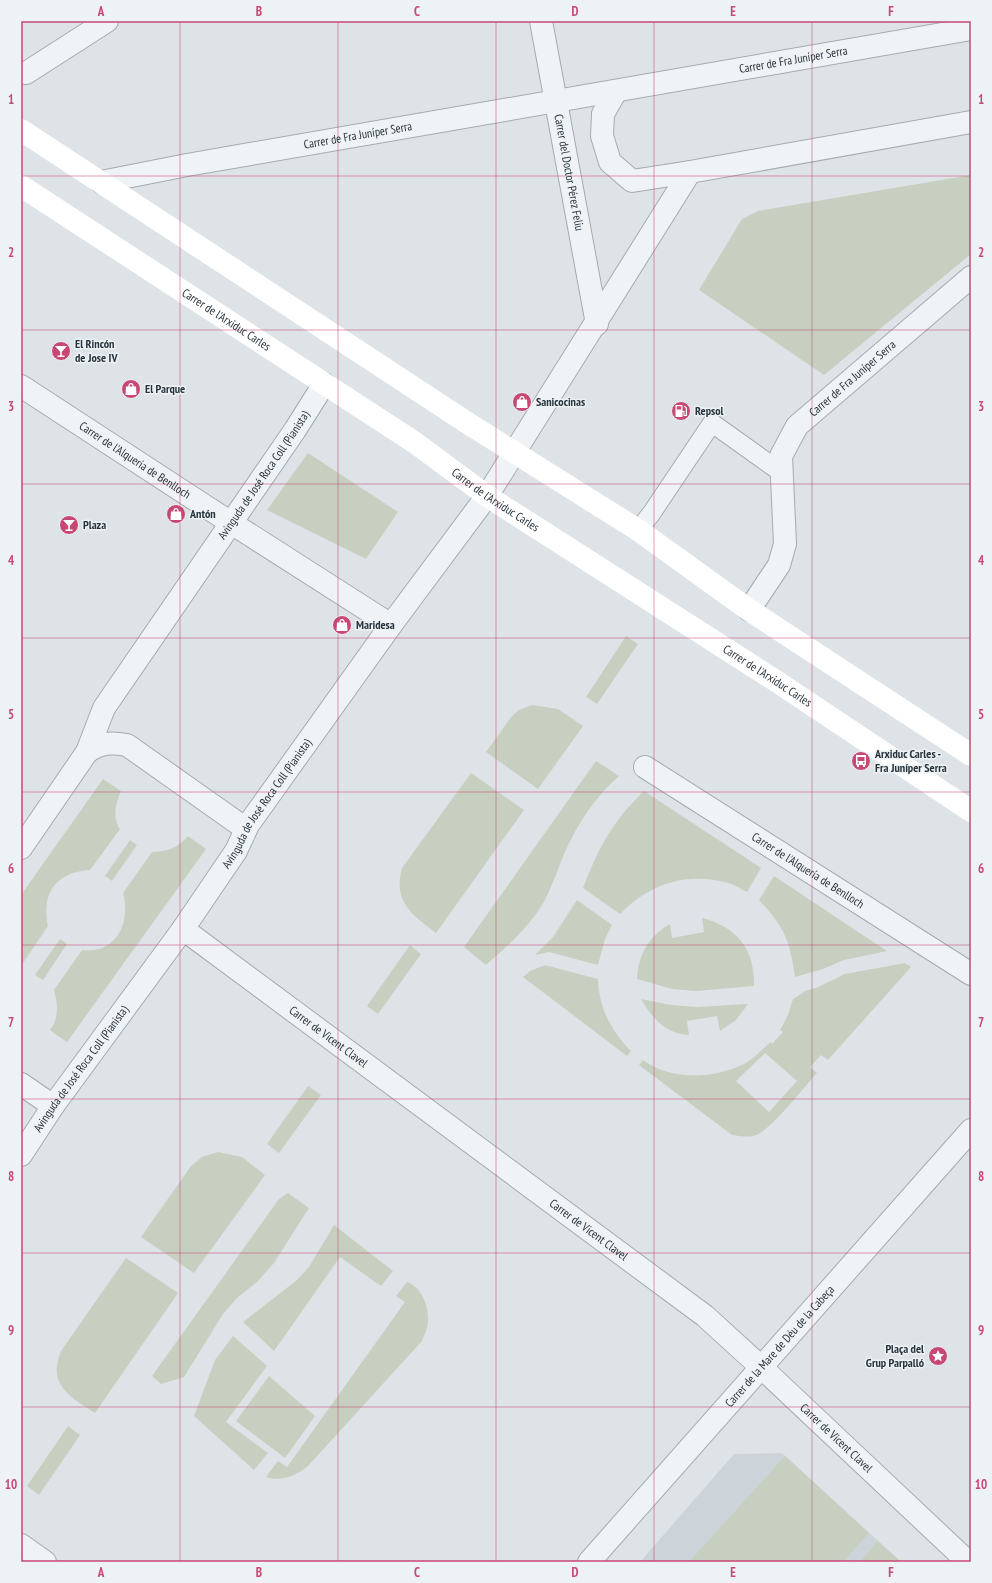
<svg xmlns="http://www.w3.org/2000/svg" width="992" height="1583" font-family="'PT Sans Narrow',sans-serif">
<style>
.built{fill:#ccd3d9}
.green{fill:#c7d0c0;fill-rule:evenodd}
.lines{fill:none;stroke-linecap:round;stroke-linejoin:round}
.service-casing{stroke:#a4abb1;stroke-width:20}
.pedestrian-casing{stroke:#a4abb1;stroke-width:24}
.minor-casing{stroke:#a4abb1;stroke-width:24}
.tertiary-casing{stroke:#a4abb1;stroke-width:24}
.service{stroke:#f0f3f5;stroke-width:18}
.pedestrian{stroke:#f0f3f5;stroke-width:22}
.minor{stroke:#f0f3f5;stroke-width:22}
.tertiary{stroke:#f0f3f5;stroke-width:22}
.secondary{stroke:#fff;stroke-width:22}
.grid{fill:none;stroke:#c74874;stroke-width:1;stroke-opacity:0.55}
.labels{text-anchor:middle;stroke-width:3;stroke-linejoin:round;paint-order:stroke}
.street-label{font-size:12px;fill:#28343d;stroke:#edf2f5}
.poi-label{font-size:12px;font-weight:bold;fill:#28343d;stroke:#edf2f5;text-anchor:start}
.neatline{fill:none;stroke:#c74874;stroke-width:1.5}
.grid-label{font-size:13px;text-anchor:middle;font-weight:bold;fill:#c74874}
</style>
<rect width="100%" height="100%" fill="#dee3e7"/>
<polygon class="built" points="782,1453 901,1562 640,1562 734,1454"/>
<g class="green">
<polygon points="971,175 971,254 824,375 699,290 742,219 758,211"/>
<polygon points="308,453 398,512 366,559 267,510"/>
<polygon points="626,636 638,644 597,704 586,697"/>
<polygon points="532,705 558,709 583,726 538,789 486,752 511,717 519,710"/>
<path d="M596,761L619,776C595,797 578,823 565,852C558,868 553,884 545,900C531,925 508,946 486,965L464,947Z"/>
<path d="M471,773L524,810L436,933C411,914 393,902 402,868Z"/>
<path d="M103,779L121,791C116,802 112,818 120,829L90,870C56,872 41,893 48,926L21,966V895Z"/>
<path d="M644,791L761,868L747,892C739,888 732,883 724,882C684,872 648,885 620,914L583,888C599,847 612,822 644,791Z"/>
<path d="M188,836L206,849L67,1042L50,1030C59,1019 58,1004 54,990L82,950C117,954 131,922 123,893L152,852C167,852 179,847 188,836Z"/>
<polygon points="130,840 137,845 112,881 105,876"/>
<path d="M774,876L887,951L844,960L823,969L795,977C790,940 784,927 759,900Z"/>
<polygon points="577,900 612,925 605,939 598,965 549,952 535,955 553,937"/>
<path d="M702,918C737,927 755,949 754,986L696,991L672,989L637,979C638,955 649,936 670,924L672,938L704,932Z"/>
<polygon points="60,939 67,944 43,980 35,975"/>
<polygon points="410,945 421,954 378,1014 367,1006"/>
<path d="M905,963L911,967L828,1060L821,1055L810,1067L817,1073C804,1087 772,1129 756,1135C749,1138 739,1136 732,1135L639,1065L643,1060C672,1081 713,1079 744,1064C754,1059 762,1049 771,1042L772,1044L783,1032L780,1030L788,1015L793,999L805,991L818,987L845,974ZM765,1053L797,1081L769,1112L736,1081Z"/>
<path d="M545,965L598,979C599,1008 611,1031 631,1051L627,1056L523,977L530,971Z"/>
<path d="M641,999L671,1005L697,1007L748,1004L736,1020L720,1031L717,1016L687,1021L689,1035C666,1034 652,1018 641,999Z"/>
<polygon points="308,1086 321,1095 279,1153 267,1144"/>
<polygon points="218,1152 242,1157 265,1175 194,1273 141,1237 191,1166 202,1157"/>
<polygon points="288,1193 309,1208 274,1263 257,1282 237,1298 223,1314 184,1377 161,1384 152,1376 279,1199"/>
<polygon points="334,1225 393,1271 381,1286 340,1257 274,1351 243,1322 297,1280 309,1267"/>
<path d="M126,1258L178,1293L95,1413C70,1397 47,1385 61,1351Z"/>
<path d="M407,1282C422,1287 429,1307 428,1322C428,1328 424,1335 422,1341L308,1466C295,1476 282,1482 266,1477L278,1461L287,1467L405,1302L396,1296Z"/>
<polygon points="233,1336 267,1366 226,1422 268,1453 254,1470 194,1416 215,1360"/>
<polygon points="269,1376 315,1416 285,1458 236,1421"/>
<polygon points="68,1426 80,1435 39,1495 27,1486"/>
<polygon points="785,1456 869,1533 843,1562 689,1562"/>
<polygon points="878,1541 901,1562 860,1562"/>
</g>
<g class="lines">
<defs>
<polyline id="service" points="638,530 651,514 712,423 782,473"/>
<g id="pedestrian">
<polyline points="26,73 107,21"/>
<path id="s1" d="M645,767L971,974"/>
</g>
<g id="minor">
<path id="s2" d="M541,21L597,324"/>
<path id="s3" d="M21,386L208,508L391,625"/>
<path id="s4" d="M749,610L779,565L785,544L781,456L797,426L971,277"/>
<path id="s5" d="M183,929L705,1316L762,1368L968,1562"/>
<polyline points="21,1545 45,1562"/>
<path id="s6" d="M589,1562L971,1130"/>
</g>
<g id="tertiary">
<polyline points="616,91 603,114 602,136 610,162 632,181 690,172"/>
<path id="s7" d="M101,182L187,165L971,29"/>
<path d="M87,752C101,743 110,742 127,745L246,829"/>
<path id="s8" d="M21,848L87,752L104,708L295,430L324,384"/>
<polyline points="21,1084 53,1106"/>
<path id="s9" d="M21,1155L53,1106L183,929L236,851L248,825L391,625L487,496L690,172L971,122"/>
</g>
</defs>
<use href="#service" class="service-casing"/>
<use href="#pedestrian" class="pedestrian-casing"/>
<use href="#minor" class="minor-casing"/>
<use href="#tertiary" class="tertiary-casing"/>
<use href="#service" class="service"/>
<use href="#pedestrian" class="pedestrian"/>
<use href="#minor" class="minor"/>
<use href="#tertiary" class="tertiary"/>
<g class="secondary">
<polyline points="21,130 466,422 638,530 749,610 971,755"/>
<path id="s10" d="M21,186L414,442L487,496L776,681L971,811"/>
</g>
</g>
<path class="grid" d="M180,21V1562M338,21V1562M496,21V1562M654,21V1562M812,21V1562M21,176H971M21,330H971M21,484H971M21,638H971M21,792H971M21,945H971M21,1099H971M21,1253H971M21,1407H971"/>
<defs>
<symbol id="bar-disc" viewBox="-11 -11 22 22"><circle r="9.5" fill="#c74874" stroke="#edf2f5"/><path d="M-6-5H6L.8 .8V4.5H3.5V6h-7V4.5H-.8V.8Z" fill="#fff"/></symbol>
<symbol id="shop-disc" viewBox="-11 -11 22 22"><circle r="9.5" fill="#c74874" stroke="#edf2f5"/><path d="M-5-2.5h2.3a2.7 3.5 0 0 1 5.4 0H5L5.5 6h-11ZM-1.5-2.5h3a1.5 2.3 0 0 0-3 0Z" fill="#fff"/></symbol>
<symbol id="fuel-disc" viewBox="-11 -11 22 22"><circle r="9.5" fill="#c74874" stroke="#edf2f5"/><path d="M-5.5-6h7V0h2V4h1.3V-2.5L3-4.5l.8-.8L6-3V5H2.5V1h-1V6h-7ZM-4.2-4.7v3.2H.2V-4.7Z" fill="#fff"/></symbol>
<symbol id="bus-disc" viewBox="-11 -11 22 22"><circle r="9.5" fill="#c74874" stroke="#edf2f5"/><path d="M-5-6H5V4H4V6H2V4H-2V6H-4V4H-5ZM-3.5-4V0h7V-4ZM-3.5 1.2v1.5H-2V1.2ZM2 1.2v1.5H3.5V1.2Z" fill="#fff"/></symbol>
<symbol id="sight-disc" viewBox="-11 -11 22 22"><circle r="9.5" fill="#c74874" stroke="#edf2f5"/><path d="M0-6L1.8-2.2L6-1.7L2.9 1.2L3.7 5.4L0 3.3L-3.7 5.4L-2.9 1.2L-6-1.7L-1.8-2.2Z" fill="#fff"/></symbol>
</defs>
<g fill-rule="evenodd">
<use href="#bar-disc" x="50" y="340" width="22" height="22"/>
<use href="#shop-disc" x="120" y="378" width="22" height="22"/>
<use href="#shop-disc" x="511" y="391" width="22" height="22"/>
<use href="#fuel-disc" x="670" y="400" width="22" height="22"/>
<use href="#shop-disc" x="165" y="503" width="22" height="22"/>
<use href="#bar-disc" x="58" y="514" width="22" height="22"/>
<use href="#shop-disc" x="331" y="614" width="22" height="22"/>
<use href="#bus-disc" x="850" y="750" width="22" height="22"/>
<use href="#sight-disc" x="927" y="1345" width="22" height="22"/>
</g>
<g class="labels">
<g class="street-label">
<text dy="4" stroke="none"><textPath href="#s7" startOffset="703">Carrer de Fra Juníper Serra</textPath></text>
<text dy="4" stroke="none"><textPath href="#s7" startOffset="261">Carrer de Fra Juníper Serra</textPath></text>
<text dy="4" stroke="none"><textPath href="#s2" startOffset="154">Carrer del Doctor Pérez Feliu</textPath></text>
<text dy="4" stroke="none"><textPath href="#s10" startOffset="245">Carrer de l'Arxiduc Carles</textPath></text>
<text dy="4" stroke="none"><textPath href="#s4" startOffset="271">Carrer de Fra Juníper Serra</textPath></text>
<text dy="4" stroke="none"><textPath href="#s3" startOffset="136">Carrer de l'Alqueria de Benlloch</textPath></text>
<text dy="4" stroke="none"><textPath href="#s8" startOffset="446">Avinguda de José Roca Coll (Pianista)</textPath></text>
<text dy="4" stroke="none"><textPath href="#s10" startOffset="569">Carrer de l'Arxiduc Carles</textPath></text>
<text dy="4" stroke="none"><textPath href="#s10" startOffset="893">Carrer de l'Arxiduc Carles</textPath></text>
<text dy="4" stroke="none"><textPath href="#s9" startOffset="429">Avinguda de José Roca Coll (Pianista)</textPath></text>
<text dy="4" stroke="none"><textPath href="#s1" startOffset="193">Carrer de l'Alquería de Benlloch</textPath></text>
<text dy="4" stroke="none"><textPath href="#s5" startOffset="181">Carrer de Vicent Clavel</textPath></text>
<text dy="4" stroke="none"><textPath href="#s9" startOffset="105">Avinguda de José Roca Coll (Pianista)</textPath></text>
<text dy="4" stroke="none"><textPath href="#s5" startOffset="505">Carrer de Vicent Clavel</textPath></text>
<text dy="4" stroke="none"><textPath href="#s6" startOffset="288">Carrer de la Mare de Déu de la Cabeça</textPath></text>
<text dy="4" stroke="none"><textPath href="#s5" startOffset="829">Carrer de Vicent Clavel</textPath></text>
</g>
<g class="poi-label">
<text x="75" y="348">El Rincón<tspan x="75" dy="14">de Jose IV</tspan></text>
<text x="145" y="393">El Parque</text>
<text x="536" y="406">Sanicocinas</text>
<text x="695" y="415">Repsol</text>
<text x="190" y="518">Antón</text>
<text x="83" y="529">Plaza</text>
<text x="356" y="629">Maridesa</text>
<text x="875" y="758">Arxiduc Carles -<tspan x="875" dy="14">Fra Juníper Serra</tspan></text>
<text x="924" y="1353" text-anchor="end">Plaça del<tspan x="924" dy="14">Grup Parpalló</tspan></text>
</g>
</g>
<rect width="992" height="1583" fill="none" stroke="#edf2f5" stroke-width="44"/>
<rect x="22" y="22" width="948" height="1539" class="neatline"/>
<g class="grid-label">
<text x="101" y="16">A</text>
<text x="259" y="16">B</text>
<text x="417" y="16">C</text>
<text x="575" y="16">D</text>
<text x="733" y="16">E</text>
<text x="891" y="16">F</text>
<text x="11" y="104">1</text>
<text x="981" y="104">1</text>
<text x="11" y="257">2</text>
<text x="981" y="257">2</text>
<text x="11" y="411">3</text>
<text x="981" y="411">3</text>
<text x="11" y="565">4</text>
<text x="981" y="565">4</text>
<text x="11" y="719">5</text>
<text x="981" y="719">5</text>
<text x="11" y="873">6</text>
<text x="981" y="873">6</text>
<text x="11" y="1027">7</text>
<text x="981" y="1027">7</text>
<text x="11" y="1181">8</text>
<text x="981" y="1181">8</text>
<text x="11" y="1335">9</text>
<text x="981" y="1335">9</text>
<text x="11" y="1489">10</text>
<text x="981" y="1489">10</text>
<text x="101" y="1577">A</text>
<text x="259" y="1577">B</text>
<text x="417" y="1577">C</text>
<text x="575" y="1577">D</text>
<text x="733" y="1577">E</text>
<text x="891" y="1577">F</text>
</g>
</svg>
